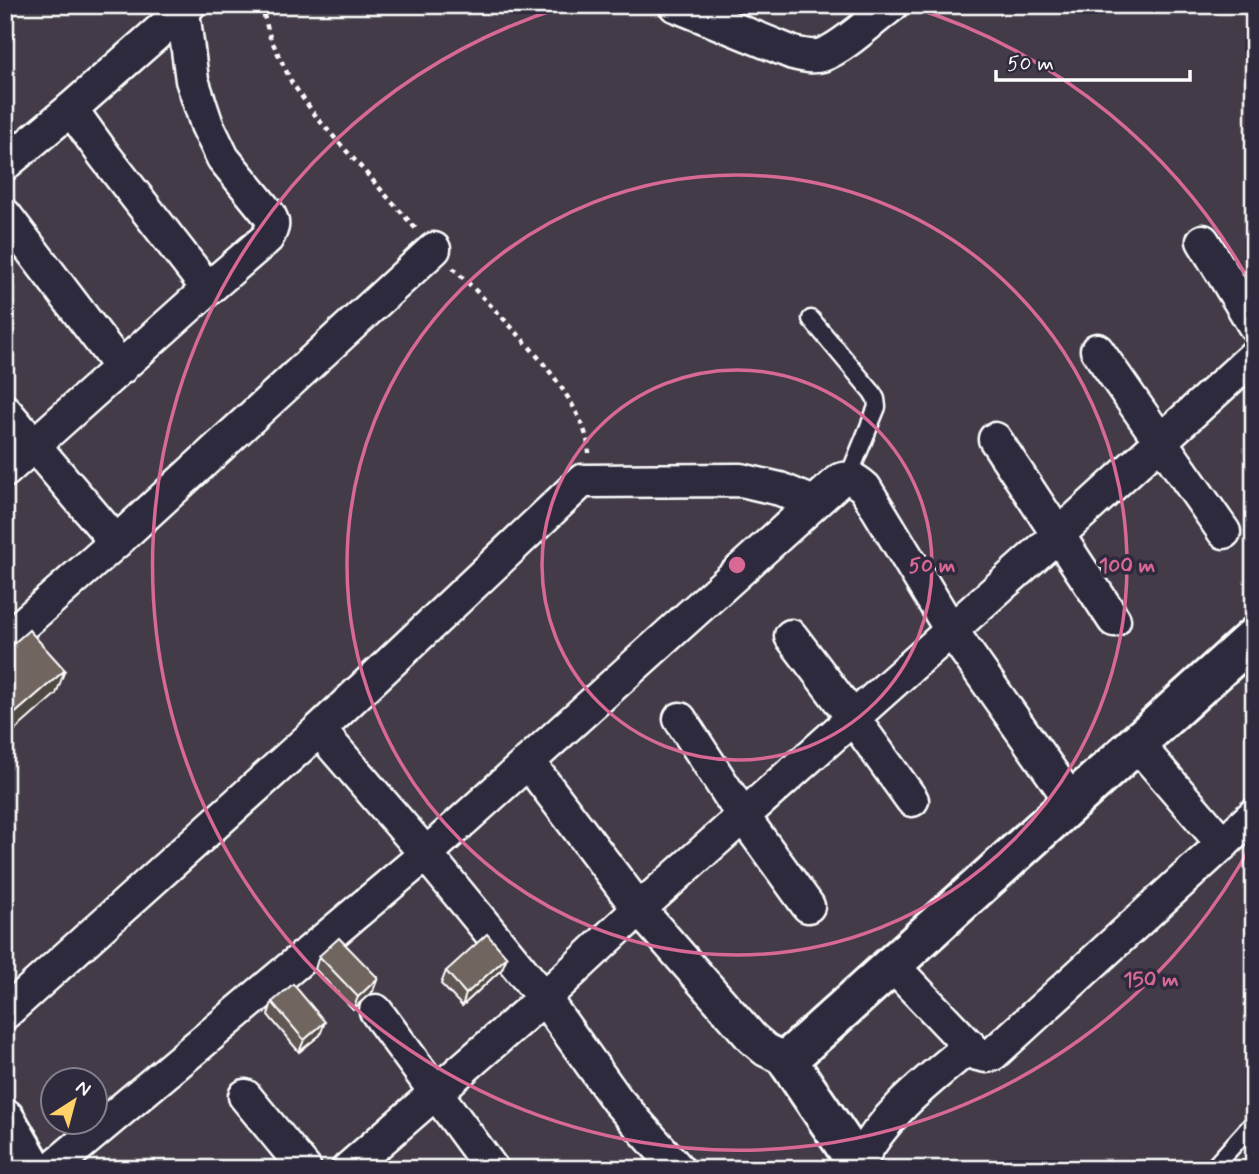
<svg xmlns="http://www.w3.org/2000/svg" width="1259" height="1174" font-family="Mynerve,sans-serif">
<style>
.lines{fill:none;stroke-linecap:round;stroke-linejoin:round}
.lane-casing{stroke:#fff;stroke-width:21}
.street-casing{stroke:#fff;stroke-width:37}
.secondary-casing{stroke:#fff;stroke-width:44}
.path{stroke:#fff;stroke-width:4.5;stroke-dasharray:5 5;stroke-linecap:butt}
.lane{stroke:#2f2a3d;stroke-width:16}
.street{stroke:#2f2a3d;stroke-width:32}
.secondary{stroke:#2f2a3d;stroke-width:38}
.wall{fill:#615753;stroke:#fff;stroke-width:2}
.shaded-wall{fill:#4f4743;stroke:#fff;stroke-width:2}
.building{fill:#716560;stroke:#fff;stroke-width:2}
.ring{fill:none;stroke:#d76994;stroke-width:3.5}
.centre{fill:#d76994;stroke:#2f2a3d;stroke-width:3.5}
.ring-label{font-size:21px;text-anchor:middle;font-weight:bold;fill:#d76994;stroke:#2f2a3d;stroke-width:7;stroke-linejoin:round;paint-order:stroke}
</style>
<rect width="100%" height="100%" fill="#433c48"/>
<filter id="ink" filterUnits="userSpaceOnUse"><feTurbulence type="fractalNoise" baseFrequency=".0143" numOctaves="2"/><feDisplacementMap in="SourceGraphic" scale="14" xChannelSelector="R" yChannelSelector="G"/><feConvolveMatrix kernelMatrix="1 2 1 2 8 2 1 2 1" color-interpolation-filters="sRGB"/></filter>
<g filter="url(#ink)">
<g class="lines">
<defs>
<g id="lane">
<polyline points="811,319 872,392 876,399 877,407 848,478"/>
<polyline points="1212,1169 1254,1122"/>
</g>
<g id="street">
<path d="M675,5L793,53C802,55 812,58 822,55C843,48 873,19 892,5"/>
<polyline points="71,109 104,155 208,289"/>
<polyline points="5,164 71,109 189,5"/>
<polyline points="5,215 121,368"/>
<polyline points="1203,241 1254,325"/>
<polyline points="1097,350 1224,532"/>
<polyline points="5,411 116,542"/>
<polyline points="995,439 1114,620"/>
<path d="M5,471L208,289L267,238C273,227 275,223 267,212L223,158L207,125L192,80L183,12"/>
<polyline points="791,636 853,718 912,800"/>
<polyline points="5,640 116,542 434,249"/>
<polyline points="680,719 743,816 808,906"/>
<polyline points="319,730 426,854 544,998 617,1100 678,1169"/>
<polyline points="1137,744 1223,844"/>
<polyline points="528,762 639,909 752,1038 766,1050 787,1060"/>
<polyline points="892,965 977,1054 986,1056 993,1054 1254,815"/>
<polyline points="376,1011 492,1169"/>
<polyline points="5,1013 319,730 582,481 741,480 780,489 814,503"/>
<polyline points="245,1096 305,1169"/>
<path d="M858,1164C885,1113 926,1082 970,1046"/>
<path d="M51,1169L426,854L840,480C851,476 857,481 865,488L951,630L1072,802"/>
<polyline points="348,1169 544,998 639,909 1058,535 1254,356"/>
</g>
<g id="secondary">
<polyline points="5,1119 34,1169"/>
<polyline points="861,1169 787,1060 1254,637"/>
</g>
</defs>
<use href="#lane" class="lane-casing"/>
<use href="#street" class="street-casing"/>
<use href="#secondary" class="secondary-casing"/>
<g class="path">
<polyline points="261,5 270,37 292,83 318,119 416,229"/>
<path d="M453,268C493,308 587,395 589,453"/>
</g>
<use href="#lane" class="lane"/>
<use href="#street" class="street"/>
<use href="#secondary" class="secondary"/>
</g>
<g class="wall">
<polygon points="319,956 373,991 353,1009 315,969"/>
<polygon points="502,969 462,1006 441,984 446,971"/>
<polygon points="272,1002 320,1035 299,1052 268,1015"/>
</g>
<g class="shaded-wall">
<polygon points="65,670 56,694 5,739 5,722"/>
<polygon points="507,957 502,969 462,1006 466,994"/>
<polygon points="378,978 373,991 353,1009 358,997"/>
<polygon points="325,1022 320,1035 299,1052 304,1040"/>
</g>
<g class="building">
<polygon points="29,630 65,670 5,722 5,651"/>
<polygon points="487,934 507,957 466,994 446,971"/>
<polygon points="339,938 378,978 358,997 319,956"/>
<polygon points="293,984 325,1022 304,1040 272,1002"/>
</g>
</g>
<g class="ring">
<circle cx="737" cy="565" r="195"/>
<circle cx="737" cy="565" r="390"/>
<path d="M1254 840A585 585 0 1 1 566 6M908 6A585 585 0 0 1 1254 290"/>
</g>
<circle cx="737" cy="565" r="10" class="centre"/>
<g class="ring-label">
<text x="932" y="572">50 m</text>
<text x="1127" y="572">100 m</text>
<text x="1151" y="986">150 m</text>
</g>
<rect width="1259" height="1174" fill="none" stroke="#2f2a3d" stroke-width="28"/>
<rect x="14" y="14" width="1231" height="1146" fill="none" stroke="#fff" stroke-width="2.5" filter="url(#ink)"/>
<g transform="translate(74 1101) rotate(36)"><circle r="33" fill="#2f2a3d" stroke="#827f8b" stroke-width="2"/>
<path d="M0-5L12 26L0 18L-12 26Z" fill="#ffd166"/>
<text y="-10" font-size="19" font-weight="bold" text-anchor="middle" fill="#ffffff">N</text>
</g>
<path d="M996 70v10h194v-10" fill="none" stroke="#ffffff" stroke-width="3.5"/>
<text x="1007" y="70" font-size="21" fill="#ffffff" stroke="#2f2a3d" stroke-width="5" paint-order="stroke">50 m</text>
</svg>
